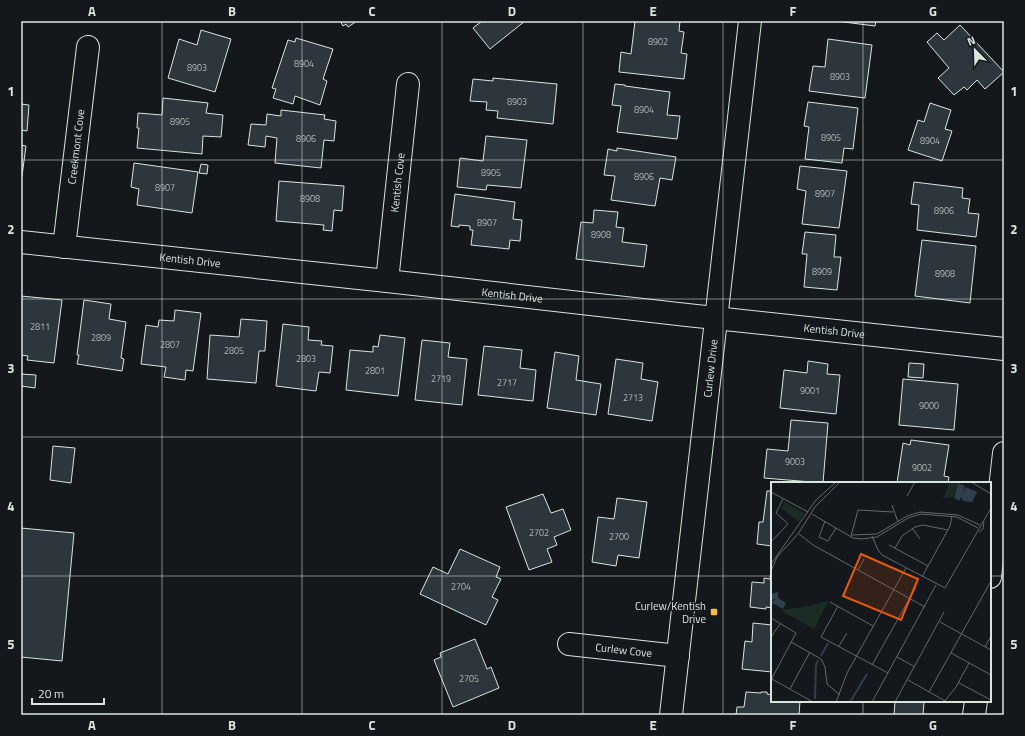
<svg xmlns="http://www.w3.org/2000/svg" width="1025" height="736" font-family="'Titillium Web',sans-serif">
<style>
.building{fill:#2c363c;stroke:#d8e6dc}
.lines{fill:none;stroke-linecap:round;stroke-linejoin:round}
.minor-casing{stroke:#d8e6dc;stroke-width:24}
.tertiary-casing{stroke:#d8e6dc;stroke-width:24}
.minor{stroke:#14181c;stroke-width:22}
.tertiary{stroke:#14181c;stroke-width:22}
.grid{fill:none;stroke:#d8e6dc;stroke-width:1;stroke-opacity:0.55}
.poi-dot{fill:#ffb74d;stroke:#14181c;stroke-width:1.5}
.labels{text-anchor:middle;stroke-width:3;stroke-linejoin:round;paint-order:stroke}
.number-label{font-size:9px;fill:#adbab4}
.street-label{font-size:11px;fill:#d8e6dc;stroke:#14181c}
.poi-label{font-size:11px;fill:#d8e6dc;stroke:#14181c;text-anchor:end}
.inset-river{fill:none;stroke:#2f3f4d;stroke-width:2}
.inset-road{fill:none;stroke:#626a69;stroke-width:1}
.view{fill:#e8590c;fill-opacity:0.15;stroke:#e8590c;stroke-width:2}
.inset-edge{fill:none;stroke:#d8e6dc;stroke-width:2}
.neatline{fill:none;stroke:#d8e6dc;stroke-width:1.5}
.grid-label{font-size:13px;text-anchor:middle;font-weight:bold;fill:#d8e6dc}
</style>
<rect width="100%" height="100%" fill="#14181c"/>
<g class="building">
<polygon points="340,21 357,21 348,27 346,24 343,26"/>
<polygon points="482,21 525,21 490,49 473,28"/>
<polygon points="635,21 680,21 679,31 684,32 681,53 687,54 684,79 619,72 621,52 631,54"/>
<polygon points="836,21 876,21 875,26"/>
<polygon points="960,25 1004,72 985,89 977,80 967,90 964,87 954,95 938,78 949,68 927,42 937,33 944,40"/>
<polygon points="201,30 231,39 215,92 168,78 179,39 197,45"/>
<polygon points="296,38 333,49 323,79 327,81 320,105 295,96 293,104 273,98 276,89 272,88 288,40 295,42"/>
<polygon points="828,39 872,45 865,98 809,91 813,66 825,67"/>
<polygon points="493,78 557,84 553,124 497,118 498,111 486,110 487,102 470,101 473,79 493,81"/>
<polygon points="615,84 625,85 625,86 670,92 667,115 680,116 677,139 617,132 621,106 612,105"/>
<polygon points="163,98 208,103 206,113 223,115 221,137 203,136 202,154 137,148 139,128 137,128 138,113 162,115"/>
<polygon points="808,102 858,108 853,149 844,148 842,163 805,159 809,127 804,126"/>
<polygon points="930,103 951,110 945,129 952,131 942,161 908,150 918,120 924,122"/>
<polygon points="21,104 29,105 27,131 21,130"/>
<polygon points="281,110 325,115 324,119 336,121 334,141 324,140 321,168 275,163 277,138 266,136 265,147 248,145 251,124 266,125 267,114 281,116"/>
<polygon points="486,136 527,140 521,188 487,185 486,190 457,187 460,158 483,161"/>
<polygon points="21,145 26,146 22,176 21,176"/>
<polygon points="617,148 676,157 672,180 660,178 655,206 611,200 615,176 604,175 608,149 617,151"/>
<polygon points="134,163 198,172 192,213 137,205 139,189 131,187"/>
<polygon points="201,164 208,165 207,174 199,173"/>
<polygon points="800,166 847,171 839,228 802,224 806,191 797,189"/>
<polygon points="279,181 344,186 342,211 334,210 332,231 323,230 324,225 276,221"/>
<polygon points="914,182 963,188 962,198 970,199 968,213 979,214 976,237 917,230 919,205 911,204"/>
<polygon points="455,194 515,202 513,219 522,220 520,241 510,240 509,249 471,245 473,230 470,230 470,226 459,225 459,227 451,226"/>
<polygon points="594,210 618,212 616,227 624,228 622,242 647,245 644,267 576,259 581,222 593,223"/>
<polygon points="805,232 836,235 834,257 841,257 837,290 804,287 807,254 802,254"/>
<polygon points="922,240 976,246 970,303 915,296"/>
<polygon points="21,296 62,300 54,363 27,360 28,356 21,355"/>
<polygon points="84,300 111,304 109,319 126,322 121,358 124,359 122,371 77,364 79,355 77,355"/>
<polygon points="175,310 201,313 193,371 186,370 185,380 164,377 166,367 141,364 146,325 158,327 159,320 174,321"/>
<polygon points="241,319 267,321 265,351 259,351 256,383 207,379 210,335 239,337"/>
<polygon points="283,324 309,327 308,340 322,341 321,345 333,346 330,373 319,372 316,391 276,386"/>
<polygon points="380,335 405,338 398,396 346,390 350,350 373,352 373,346 378,347"/>
<polygon points="422,340 450,343 448,357 467,359 462,405 415,400"/>
<polygon points="484,346 522,350 520,368 536,370 533,401 478,395"/>
<polygon points="555,352 579,356 576,380 601,384 596,415 547,408"/>
<polygon points="616,359 643,363 641,379 658,382 652,421 608,414"/>
<polygon points="808,361 828,364 827,374 840,375 836,414 780,408 784,370 807,373"/>
<polygon points="909,363 924,364 923,378 908,377"/>
<polygon points="21,374 36,375 35,388 21,386"/>
<polygon points="903,379 958,384 954,430 899,425"/>
<polygon points="791,420 828,423 823,483 764,478 767,449 788,451"/>
<polygon points="911,440 949,445 944,476 949,477 948,483 897,483 903,443 910,445"/>
<polygon points="53,446 75,448 71,483 50,480"/>
<polygon points="767,491 772,491 772,546 757,544 759,522 763,522"/>
<polygon points="543,494 551,513 563,509 571,530 554,537 557,545 547,549 552,562 529,570 506,507"/>
<polygon points="617,498 647,502 639,558 618,555 616,566 592,562 598,517 614,519"/>
<polygon points="21,528 74,533 62,661 21,657"/>
<polygon points="460,549 500,567 496,577 501,579 492,597 498,600 486,625 420,594 433,567 448,574"/>
<polygon points="772,560 772,608 766,607 766,609 750,607 752,582 764,583 764,578 770,579"/>
<polygon points="753,623 772,625 772,672 742,669 745,641 752,642"/>
<polygon points="475,639 487,669 491,667 499,688 453,707 434,660 441,657 440,653"/>
<polygon points="746,692 761,693 761,692 767,692 767,694 772,695 772,701 800,701 799,715 736,715 737,707 744,707"/>
<polygon points="895,701 924,702 923,715 894,715"/>
</g>
<g class="lines">
<defs>
<g id="minor">
<path id="s1" d="M21,242L387,281L687,315L1004,349"/>
<path id="s2" d="M64,247L88,47"/>
<path id="s3" d="M387,281L408,84"/>
<polyline points="990,577 1004,453"/>
<path id="s4" d="M569,644L678,656"/>
<polyline points="974,715 976,701"/>
</g>
<g id="tertiary">
<path id="s5" d="M671,715L750,21"/>
</g>
</defs>
<use href="#minor" class="minor-casing"/>
<use href="#tertiary" class="tertiary-casing"/>
<use href="#minor" class="minor"/>
<use href="#tertiary" class="tertiary"/>
</g>
<path class="grid" d="M162,21V715M302,21V715M442,21V715M583,21V715M723,21V715M863,21V483M21,160H1004M21,299H1004M21,437H1004M21,576H772M990,576H1004M863,701V715"/>
<rect class="poi-dot" x="710" y="608" width="8" height="8" rx="2"/>
<g class="labels">
<g class="number-label">
<text x="658" y="45">8902</text>
<text x="304" y="67">8904</text>
<text x="197" y="71">8903</text>
<text x="840" y="80">8903</text>
<text x="517" y="105">8903</text>
<text x="644" y="113">8904</text>
<text x="180" y="125">8905</text>
<text x="831" y="141">8905</text>
<text x="306" y="142">8906</text>
<text x="930" y="144">8904</text>
<text x="491" y="176">8905</text>
<text x="644" y="180">8906</text>
<text x="165" y="191">8907</text>
<text x="825" y="197">8907</text>
<text x="310" y="202">8908</text>
<text x="944" y="214">8906</text>
<text x="487" y="226">8907</text>
<text x="601" y="238">8908</text>
<text x="822" y="275">8909</text>
<text x="945" y="277">8908</text>
<text x="40" y="330">2811</text>
<text x="101" y="341">2809</text>
<text x="170" y="348">2807</text>
<text x="234" y="354">2805</text>
<text x="306" y="362">2803</text>
<text x="375" y="374">2801</text>
<text x="441" y="382">2719</text>
<text x="507" y="386">2717</text>
<text x="810" y="394">9001</text>
<text x="633" y="401">2713</text>
<text x="929" y="409">9000</text>
<text x="795" y="465">9003</text>
<text x="922" y="471">9002</text>
<text x="539" y="536">2702</text>
<text x="619" y="540">2700</text>
<text x="461" y="590">2704</text>
<text x="469" y="682">2705</text>
</g>
<g class="street-label">
<text dy="4" stroke="none"><textPath href="#s2" startOffset="101">Creekmont Cove</textPath></text>
<text dy="4" stroke="none"><textPath href="#s3" startOffset="99">Kentish Cove</textPath></text>
<text dy="4" stroke="none"><textPath href="#s1" startOffset="170">Kentish Drive</textPath></text>
<text dy="4" stroke="none"><textPath href="#s1" startOffset="494">Kentish Drive</textPath></text>
<text dy="4" stroke="none"><textPath href="#s1" startOffset="818">Kentish Drive</textPath></text>
<text dy="4" stroke="none"><textPath href="#s5" startOffset="349">Curlew Drive</textPath></text>
<text dy="4" stroke="none"><textPath href="#s4" startOffset="55">Curlew Cove</textPath></text>
</g>
<g class="poi-label">
<text x="706" y="610">Curlew/Kentish<tspan x="706" dy="13">Drive</tspan></text>
</g>
</g>
<g transform="translate(771 482)">
<rect width="220" height="220" fill="#14181c"/>
<path d="M179,0H187L182,15L172,16ZM14,20L33,31L28,40L10,26ZM57,119L43,147L9,128L33,125Z" fill="#1a2d24"/>
<path d="M187,1L194,4L191,12L195,5L206,10L201,20L192,19L190,15L188,19L183,16ZM7,110V116L15,121L12,127L0,120L5,117L0,118V112Z" fill="#2f3f4d"/>
<path class="inset-river" d="M50,174L57,161M44,217L45,183L47,178M79,220L96,192"/>
<path class="inset-road" d="M200,0L220,12M0,10L37,30M136,14L144,0M121,23L127,40M41,32L82,56L91,57L106,55L137,36L150,32L186,35L207,46M54,39L48,55L57,59L65,46M141,46L149,57M208,50L212,47L213,40M28,52L42,63L154,125M81,53L106,52L136,34L149,30L187,33L209,43M80,54L87,28L122,30M101,54L107,68L111,73L174,106L220,26M0,60L17,42L5,31L12,17M118,63L157,84M124,66L131,54L144,45L152,43L177,48M0,82L45,18L65,0M87,88L93,77M0,89L6,75L27,52L44,25L69,0M151,95L179,44L181,34M59,120L102,144M67,124L50,155L117,191M0,136L25,151L0,198M169,140L220,168M0,155L9,142M20,160L50,177L54,185L56,202L69,213M68,164L76,151M214,165L220,154M180,171L220,193M126,175L144,185M101,183L145,105M1,197L42,220M137,198L176,220M188,201L220,218M19,207L39,170M158,210L220,99M65,220L76,191L135,86M101,220L165,103M124,220L173,130M173,220L185,205L198,181"/>
<path class="view" d="M90,72L147,97L130,138L72,114Z"/>
<rect width="220" height="220" class="inset-edge"/>
</g>
<rect width="1025" height="736" fill="none" stroke="#14181c" stroke-width="44"/>
<g transform="translate(975 50) rotate(337)" stroke="#14181c" stroke-width="3" paint-order="stroke">
<path d="M0-3L7 15L0 10L-7 15Z" fill="#d8e6dc"/>
<text y="-6" font-size="11" font-weight="bold" text-anchor="middle" fill="#d8e6dc">N</text>
</g>
<path d="M32 698v6h72v-6" fill="none" stroke="#d8e6dc" stroke-width="2"/>
<text x="38" y="698" font-size="12" fill="#d8e6dc" stroke="#14181c" stroke-width="3" paint-order="stroke">20 m</text>
<rect x="22" y="22" width="981" height="692" class="neatline"/>
<g class="grid-label">
<text x="92" y="16">A</text>
<text x="232" y="16">B</text>
<text x="372" y="16">C</text>
<text x="512" y="16">D</text>
<text x="653" y="16">E</text>
<text x="793" y="16">F</text>
<text x="933" y="16">G</text>
<text x="11" y="96">1</text>
<text x="1014" y="96">1</text>
<text x="11" y="234">2</text>
<text x="1014" y="234">2</text>
<text x="11" y="373">3</text>
<text x="1014" y="373">3</text>
<text x="11" y="511">4</text>
<text x="1014" y="511">4</text>
<text x="11" y="649">5</text>
<text x="1014" y="649">5</text>
<text x="92" y="730">A</text>
<text x="232" y="730">B</text>
<text x="372" y="730">C</text>
<text x="512" y="730">D</text>
<text x="653" y="730">E</text>
<text x="793" y="730">F</text>
<text x="933" y="730">G</text>
</g>
</svg>
